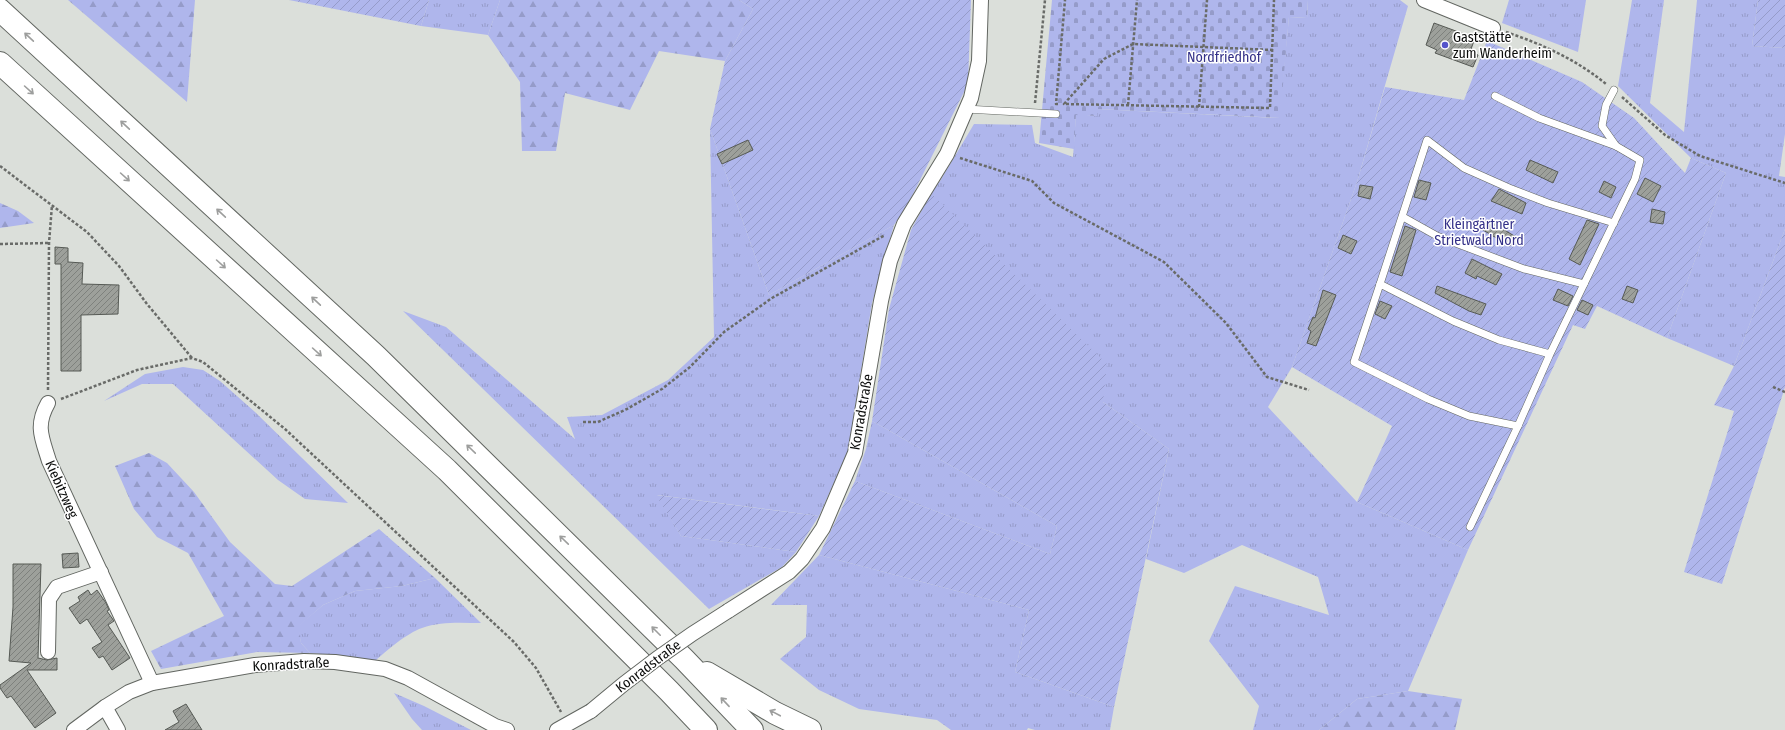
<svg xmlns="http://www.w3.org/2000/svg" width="1785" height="730" font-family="'Fira Sans Condensed',sans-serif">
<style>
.grass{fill:url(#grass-tufts)}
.forest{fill:url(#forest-firs)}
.cemetery{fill:url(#cemetery-stones)}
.garden{fill:url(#garden-furrows)}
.building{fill:url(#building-hatch);stroke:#565a55}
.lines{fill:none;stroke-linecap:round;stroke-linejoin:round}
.lane-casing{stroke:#626661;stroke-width:8}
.street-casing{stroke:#626661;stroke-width:16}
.highway-casing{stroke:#626661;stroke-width:24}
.path{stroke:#696b68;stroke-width:2.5;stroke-dasharray:3 2;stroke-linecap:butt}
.lane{stroke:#fff;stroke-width:7}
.street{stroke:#fff;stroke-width:14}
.highway{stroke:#fff;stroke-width:22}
.street-bridge-casing{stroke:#626661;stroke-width:16;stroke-linecap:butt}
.street-bridge{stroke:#fff;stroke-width:14}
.oneway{stroke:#9d9e9d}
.poi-dot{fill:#5554cb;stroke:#fff;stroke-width:1.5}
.labels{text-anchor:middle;stroke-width:3;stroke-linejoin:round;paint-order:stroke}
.poi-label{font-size:14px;fill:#0b0c0b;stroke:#fff;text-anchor:start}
.park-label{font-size:14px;fill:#333088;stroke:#fff}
.street-label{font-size:14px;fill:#0b0c0b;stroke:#fff}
</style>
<defs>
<pattern id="grass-tufts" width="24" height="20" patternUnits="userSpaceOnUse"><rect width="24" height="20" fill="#afb6ec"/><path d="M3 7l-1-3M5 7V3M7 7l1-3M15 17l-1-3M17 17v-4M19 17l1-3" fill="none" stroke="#959bc9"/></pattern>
<pattern id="forest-firs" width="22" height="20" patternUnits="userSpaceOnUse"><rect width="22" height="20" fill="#afb6ec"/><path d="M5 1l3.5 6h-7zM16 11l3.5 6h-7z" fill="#959bc9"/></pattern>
<pattern id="cemetery-stones" width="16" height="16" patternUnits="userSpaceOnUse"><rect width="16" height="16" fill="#afb6ec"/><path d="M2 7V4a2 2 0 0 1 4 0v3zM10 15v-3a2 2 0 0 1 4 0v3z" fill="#959bc9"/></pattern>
<pattern id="garden-furrows" width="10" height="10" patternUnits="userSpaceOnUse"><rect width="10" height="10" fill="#afb6ec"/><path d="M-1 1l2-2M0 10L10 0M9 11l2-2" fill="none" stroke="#959bc9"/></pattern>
<pattern id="building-hatch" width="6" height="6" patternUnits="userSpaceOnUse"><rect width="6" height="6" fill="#9da09b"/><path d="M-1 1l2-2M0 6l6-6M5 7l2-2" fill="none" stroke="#7e817d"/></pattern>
</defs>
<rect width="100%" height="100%" fill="#dbdfda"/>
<g class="grass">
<polygon points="429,0 500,0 488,35 421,26"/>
<polygon points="1308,0 1400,0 1408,6 1357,182 1292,367 1268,407 1357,502 1468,550 1408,691 1357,699 1319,730 1253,730 1259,706 1209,641 1235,586 1329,615 1318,577 1242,545 1184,573 1146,559 1169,449 1103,402 931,193 940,181 974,124 1032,125 1035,143 1073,157 1076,114 1097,116 1097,109 1279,118 1289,17 1307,18"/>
<polygon points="1509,0 1586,0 1578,52 1502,23"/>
<polygon points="1632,0 1664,0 1650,103 1684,132 1697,0 1758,0 1752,46 1785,48 1785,134 1779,176 1785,177 1785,229 1734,366 1667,338 1726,173 1691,158 1618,86"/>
<polygon points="710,129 769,295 894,225 872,303 848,451 819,516 657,495 681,536 796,552 782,567 709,609 403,311 446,327 575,439 567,417 602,415 668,380 714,337"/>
<polygon points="183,367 203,370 220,381 255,412 348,503 305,499 278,480 173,384 142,384 104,401 145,374"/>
<polygon points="872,421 1057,526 1050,554 855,481 866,449"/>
<polygon points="819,555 1029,610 1015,672 1114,707 1110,730 1035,730 1028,728 1027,730 951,730 937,720 859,709 819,690 780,659 806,637 807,605 771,605"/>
<path d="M435,578L481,623C462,623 441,621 422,628C407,633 386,651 374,662L355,657L310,653L301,643L298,626L323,605L355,591L402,586Z"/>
<polygon points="394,693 424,706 471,730 422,730 412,719"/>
</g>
<g class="forest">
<polygon points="68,0 195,0 187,102"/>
<polygon points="500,0 739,0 753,9 725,61 659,51 630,110 565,93 556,151 522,151 520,82 488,35"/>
<polygon points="0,203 18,211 34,223 0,228"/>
<polygon points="149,453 167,463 194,492 230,542 275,584 292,586 379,529 435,578 402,586 355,591 323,605 299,626 301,643 310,653 257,652 161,669 151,651 224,616 188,553 157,537 134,509 115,466"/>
<polygon points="1408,691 1462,699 1455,730 1319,730 1357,699"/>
</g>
<polygon class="cemetery" points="1052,0 1308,0 1307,18 1289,17 1280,118 1097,109 1097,116 1076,115 1074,149 1039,143"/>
<g class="garden">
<polygon points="289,0 429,0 421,26"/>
<polygon points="739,0 971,0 968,84 907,206 894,225 769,295 710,129 725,61 753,9"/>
<polygon points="1758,0 1785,0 1785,48 1752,46"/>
<polygon points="1487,41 1582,82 1634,118 1685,173 1691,158 1726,173 1667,338 1597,306 1585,329 1573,325 1468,550 1357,502 1392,426 1292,367 1357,182 1385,87 1464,100"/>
<polygon points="931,193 1107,364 1103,402 1169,449 1114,707 1015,672 1029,610 819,555 855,481 1050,554 1057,526 872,421 889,309 911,230"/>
<polygon points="1785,229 1785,387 1722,584 1684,572 1734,411 1714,405 1734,366"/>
<polygon points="656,495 819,516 796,552 681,536"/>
</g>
<g class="building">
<polygon points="1434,23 1475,38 1470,52 1478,55 1473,67 1435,53 1437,50 1426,45"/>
<polygon points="748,140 753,150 722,164 717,154"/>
<polygon points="1530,160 1558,172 1553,183 1526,170"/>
<polygon points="1645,178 1661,186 1653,202 1637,194"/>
<polygon points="1419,180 1431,183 1426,200 1414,197"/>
<polygon points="1604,181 1616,187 1611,198 1599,192"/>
<polygon points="1360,185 1373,187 1370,199 1358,196"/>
<polygon points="1499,189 1526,203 1522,214 1491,201"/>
<polygon points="1652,209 1665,212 1663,224 1650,222"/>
<polygon points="1488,220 1516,237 1510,246 1483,230"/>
<polygon points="1587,220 1599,224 1580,265 1569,259"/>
<polygon points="1405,226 1416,230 1402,276 1390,272"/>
<polygon points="1343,235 1357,241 1351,254 1338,248"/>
<polygon points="55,247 68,248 68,262 83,263 82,284 119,285 118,314 81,315 81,371 61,371 61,264 55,264"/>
<polygon points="1472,259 1502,274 1496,285 1477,276 1476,279 1465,273"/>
<polygon points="1437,286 1486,304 1481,315 1469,311 1435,293"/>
<polygon points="1627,286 1638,290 1633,303 1622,299"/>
<polygon points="1558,289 1573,296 1568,306 1553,300"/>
<polygon points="1323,290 1336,295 1316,346 1307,343 1311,331 1308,329 1313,317 1315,318"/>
<polygon points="1582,300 1593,305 1588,315 1577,310"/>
<polygon points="1380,301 1392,306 1385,319 1375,314"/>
<polygon points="78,553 79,567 63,568 62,554"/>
<polygon points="13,564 41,564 38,658 47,660 57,658 57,670 27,670 56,713 35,728 11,696 7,698 0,688 0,685 31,663 9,661 13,607"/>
<polygon points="88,590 91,595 97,590 106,603 109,610 107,611 114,621 108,625 130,658 112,670 103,656 99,658 92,648 102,642 87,619 80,624 69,608 80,601 78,597"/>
<polygon points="186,704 202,730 165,730 179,722 173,711"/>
</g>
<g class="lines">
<defs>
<g id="lane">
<polyline points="1614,90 1606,105 1602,126 1616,146"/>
<polyline points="966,109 1056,114"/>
<polyline points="1403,217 1437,236 1524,269 1584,284 1635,179 1640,160 1616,146 1539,118 1495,96"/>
<polyline points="1380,284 1427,140 1464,168 1509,188 1548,203 1614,223"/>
<polyline points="1550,354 1499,340 1453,321 1380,284 1354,362 1428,399 1469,416 1518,426 1550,354 1584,284"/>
<polyline points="1470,527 1518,426"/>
</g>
<g id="street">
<polyline points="1424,0 1493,28"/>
<path d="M48,403C35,426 42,438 49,461L152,683"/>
<polyline points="728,611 789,572 802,559 823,528 855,453 881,301 890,261 904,224 947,154 971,98 979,61 981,0"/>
<polyline points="48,652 49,599 57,587 101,572"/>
<polyline points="105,707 118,730"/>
<polyline points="74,730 105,707 129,692 152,683 255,665 304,661 335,662 385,669 408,678 495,726 507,730"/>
<polyline points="557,730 591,711"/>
</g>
<g id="highway">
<polyline points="0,10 376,356 684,659 752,730"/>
<polyline points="0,63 447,470 669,691 706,730"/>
<polyline points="707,673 775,713 810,730"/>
</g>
</defs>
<use href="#lane" class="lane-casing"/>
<use href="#street" class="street-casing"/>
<use href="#highway" class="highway-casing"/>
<g class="path">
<path d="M1506,32C1542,44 1577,60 1606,84"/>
<polyline points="1273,50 1133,44 1104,59 1064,104 1270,108 1274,0"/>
<polyline points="1622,97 1665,135 1700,156 1785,183"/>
<polyline points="1035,103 1045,0"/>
<polyline points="1058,104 1056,104 1065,0"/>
<polyline points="1128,105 1137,0"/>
<polyline points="1199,107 1207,0"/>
<polyline points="960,158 1032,181 1054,203 1164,262 1226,323 1267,377 1309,390"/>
<polyline points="0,166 87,232 119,266 147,304 192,358"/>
<polyline points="0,244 49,243"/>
<polyline points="1773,387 1785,392"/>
<polyline points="48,390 49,243 52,205"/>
<polyline points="61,399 137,370 192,358 203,362 285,429 514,642 536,668 561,712"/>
<polyline points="583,422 598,422 627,409 662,389 690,367 724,332 772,298 885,235"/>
</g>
<use href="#lane" class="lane"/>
<use href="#street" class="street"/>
<use href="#highway" class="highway"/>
<defs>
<path id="street-bridge" d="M591,711C634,674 679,641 728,611"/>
</defs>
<use href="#street-bridge" class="street-bridge-casing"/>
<use href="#street-bridge" class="street-bridge"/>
</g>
<defs><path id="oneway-shaft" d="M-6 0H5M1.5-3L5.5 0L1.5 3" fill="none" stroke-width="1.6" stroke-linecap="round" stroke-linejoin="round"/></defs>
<g class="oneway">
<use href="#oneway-shaft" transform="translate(29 37) rotate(-137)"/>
<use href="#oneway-shaft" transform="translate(29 90) rotate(42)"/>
<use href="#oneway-shaft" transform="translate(125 125) rotate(-137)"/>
<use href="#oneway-shaft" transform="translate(125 177) rotate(42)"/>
<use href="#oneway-shaft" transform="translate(221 213) rotate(-137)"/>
<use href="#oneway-shaft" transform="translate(221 264) rotate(42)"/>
<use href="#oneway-shaft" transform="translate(316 301) rotate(-137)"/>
<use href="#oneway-shaft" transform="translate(317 352) rotate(42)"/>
<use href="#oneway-shaft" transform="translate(471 449) rotate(-136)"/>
<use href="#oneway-shaft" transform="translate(564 540) rotate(-136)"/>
<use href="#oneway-shaft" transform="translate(656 631) rotate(-135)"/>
<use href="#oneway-shaft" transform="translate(725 702) rotate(-133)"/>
<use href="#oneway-shaft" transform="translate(775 713) rotate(-152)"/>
</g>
<circle class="poi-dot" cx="1445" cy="45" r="4"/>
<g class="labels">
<g class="poi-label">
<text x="1453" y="42">Gaststätte<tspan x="1453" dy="16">zum Wanderheim</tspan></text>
</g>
<g class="park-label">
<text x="1224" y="62">Nordfriedhof</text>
<text x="1479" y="229">Kleingärtner<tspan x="1479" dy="16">Strietwald Nord</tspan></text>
</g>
<g class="street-label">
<text transform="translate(861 412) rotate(-80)" y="5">Konradstraße</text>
<text transform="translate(62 489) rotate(66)" y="5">Kiebitzweg</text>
<text transform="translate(291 664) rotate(-3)" y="5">Konradstraße</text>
<text transform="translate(648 666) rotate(-37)" y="5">Konradstraße</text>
</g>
</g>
</svg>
